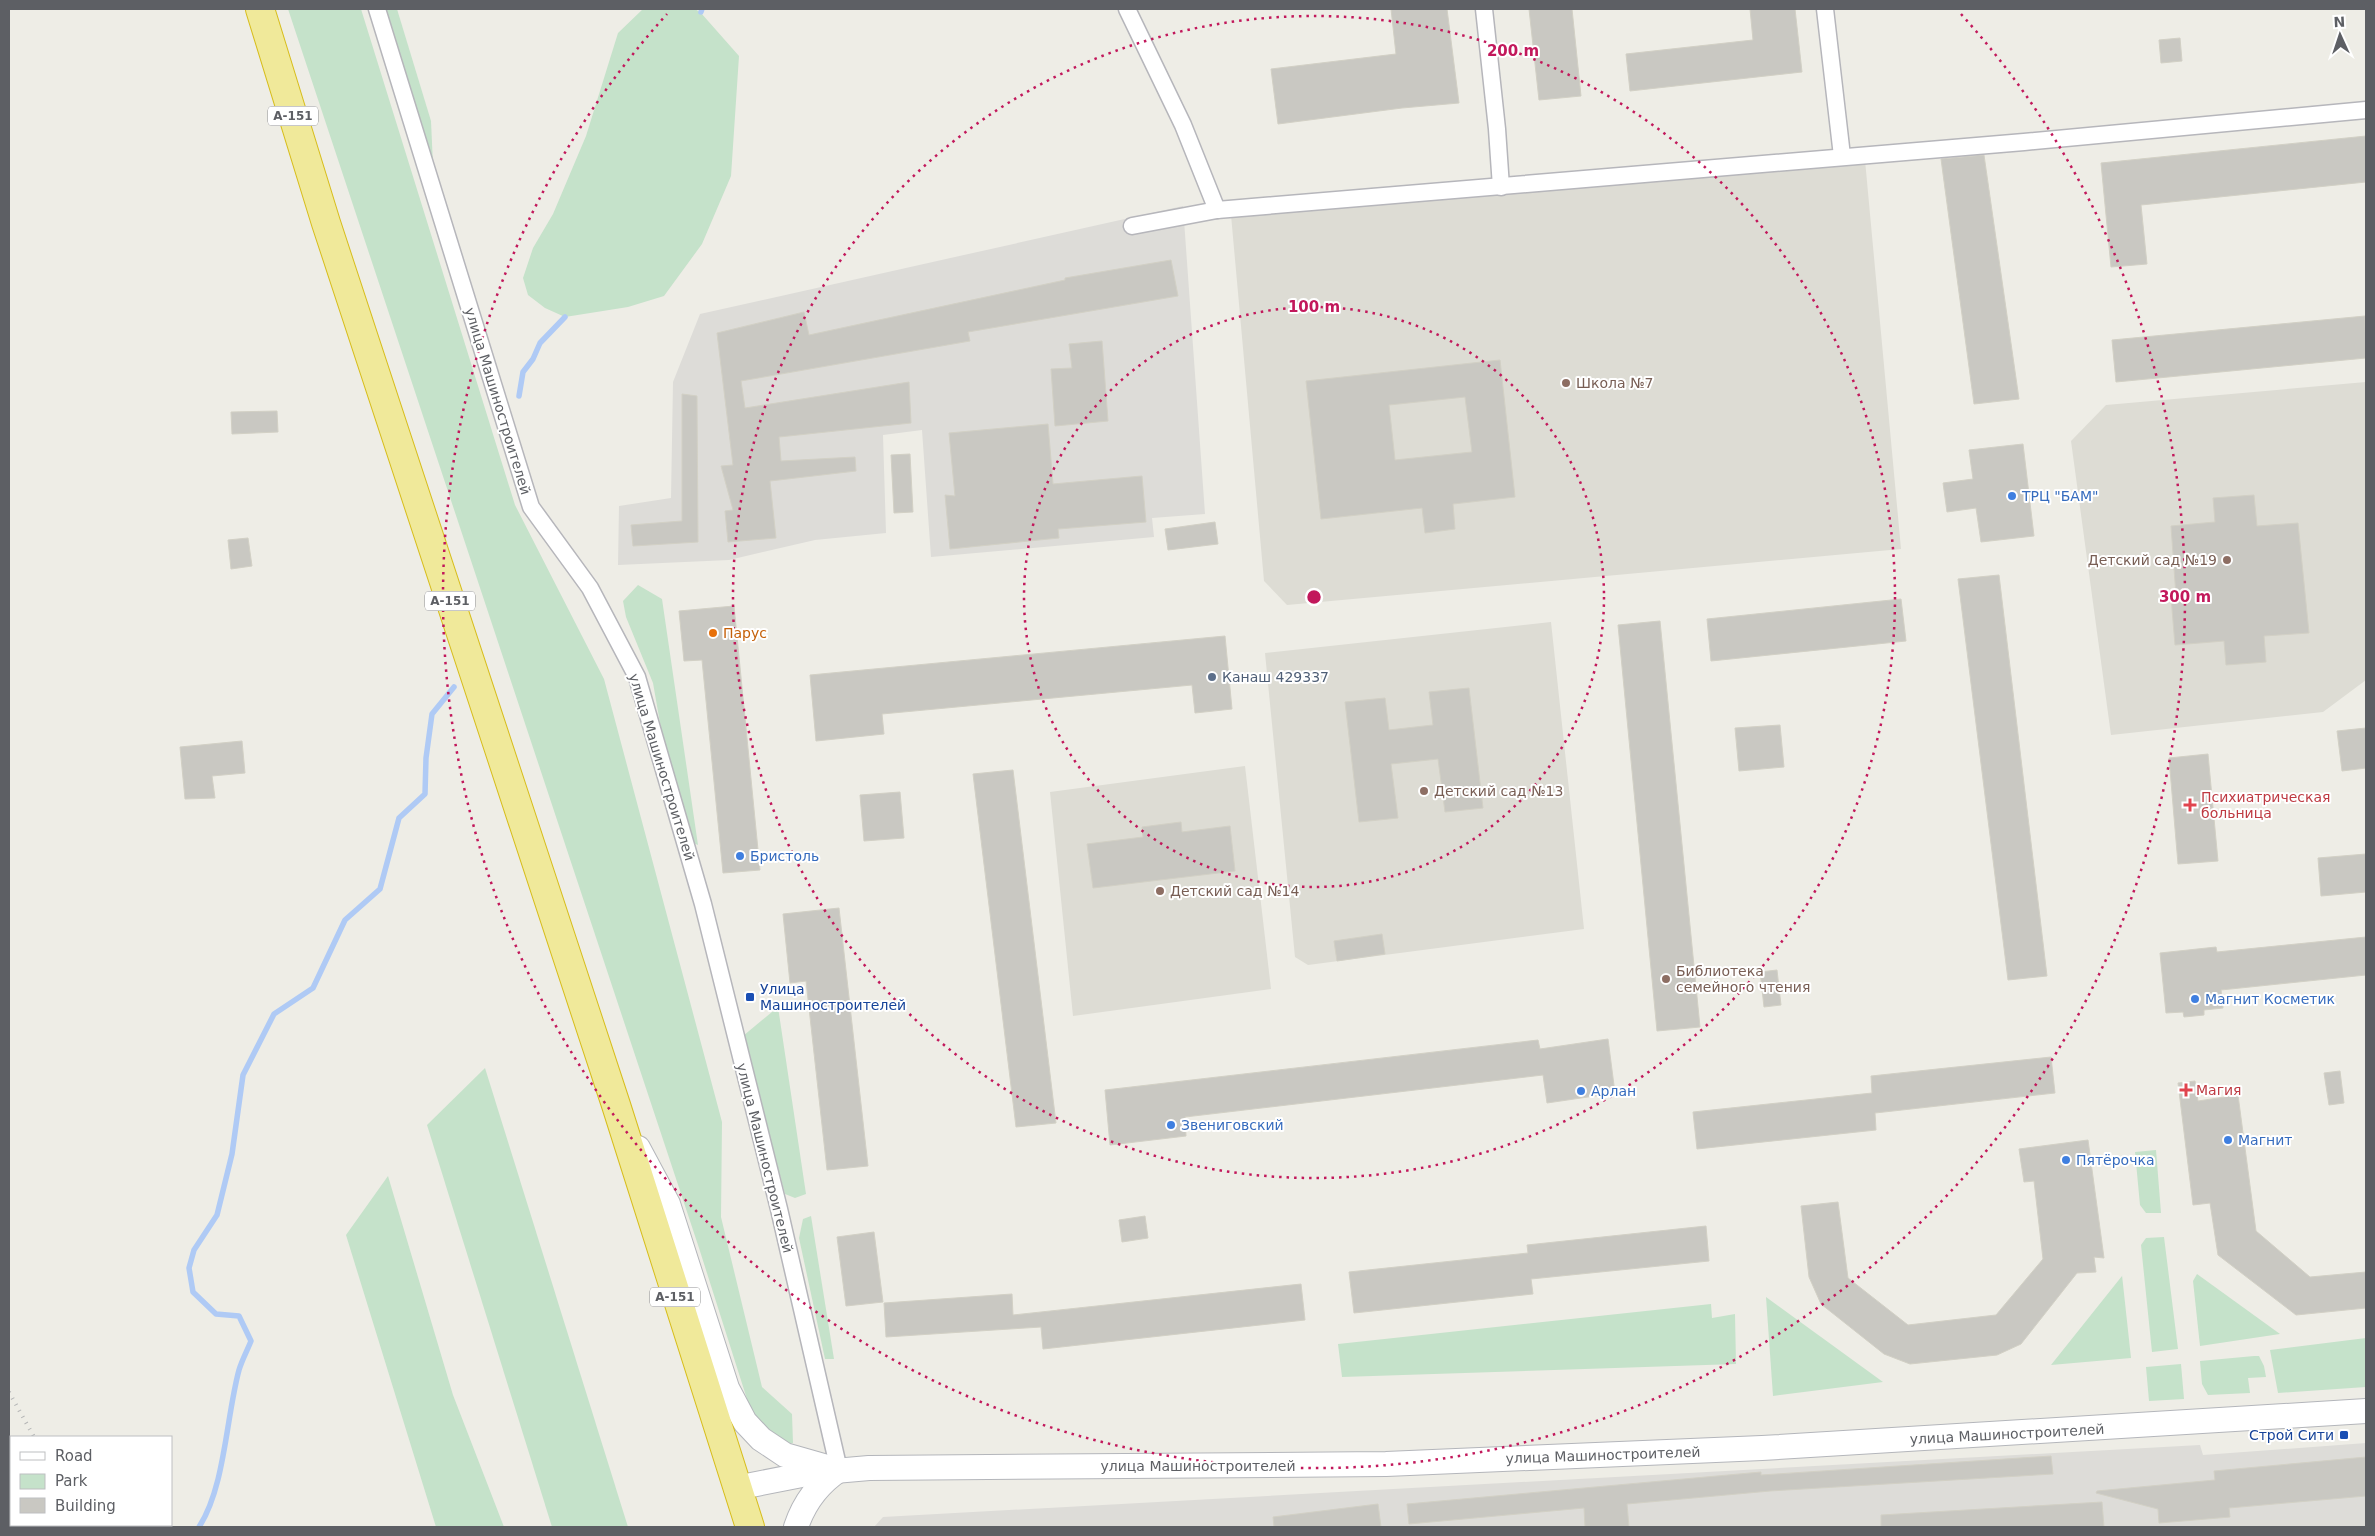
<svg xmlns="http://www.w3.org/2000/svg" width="2375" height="1536" font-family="'DejaVu Sans',sans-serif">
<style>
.industrial{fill:#dddcd8}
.education{fill:#dddcd4}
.green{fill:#c5e2ca}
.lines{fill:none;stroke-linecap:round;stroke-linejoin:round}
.stream{stroke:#afcaf5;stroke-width:5.5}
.building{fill:#c9c8c2;stroke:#d2d0c5;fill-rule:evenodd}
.street-casing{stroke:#b6b6bb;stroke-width:19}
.secondary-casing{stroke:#b4b6bb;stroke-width:26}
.highway-casing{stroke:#d7bd1c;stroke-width:30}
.street{stroke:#fff;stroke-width:16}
.secondary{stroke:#fff;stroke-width:24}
.highway{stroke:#f0e99a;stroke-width:28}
.rail{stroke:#b5b6b6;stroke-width:4;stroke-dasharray:1 6;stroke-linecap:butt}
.ring{fill:none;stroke:#c2185b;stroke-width:2.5;stroke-dasharray:2.5 5}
.education-dot{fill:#8d6e63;stroke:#fff;stroke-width:2}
.shop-dot{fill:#3f7fe0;stroke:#fff;stroke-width:2}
.food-dot{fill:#e8710a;stroke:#fff;stroke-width:2}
.service-dot{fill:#5c6f8a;stroke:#fff;stroke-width:2}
.health-dot{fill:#e0444e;stroke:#fff;stroke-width:2}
.transit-dot{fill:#1a4fb4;stroke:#fff;stroke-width:2}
.labels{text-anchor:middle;stroke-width:4;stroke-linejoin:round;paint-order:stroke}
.shield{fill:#fff;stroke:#8e8f92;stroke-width:1}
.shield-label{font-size:12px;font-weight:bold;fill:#5d5f64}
.education-label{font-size:14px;fill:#785e54;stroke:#fff;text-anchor:start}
.street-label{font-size:14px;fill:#5d5f64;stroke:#fff}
.shop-label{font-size:14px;fill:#366cbe;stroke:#fff;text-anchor:start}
.food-label{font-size:14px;fill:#c56008;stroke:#fff;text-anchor:start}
.service-label{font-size:14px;fill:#4e5e75;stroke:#fff;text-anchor:start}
.health-label{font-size:14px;fill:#be3a42;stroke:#fff;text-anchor:start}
.transit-label{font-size:14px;fill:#164399;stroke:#fff;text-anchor:start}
.centre{fill:#c2185b;stroke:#fff;stroke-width:2.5}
.ring-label{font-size:15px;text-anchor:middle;font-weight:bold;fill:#c2185b;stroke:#fff;stroke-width:4;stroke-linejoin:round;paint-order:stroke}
</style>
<rect width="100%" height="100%" fill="#eeede6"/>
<g class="industrial">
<polygon points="1183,206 1205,514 1152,518 1154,537 931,557 922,430 883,435 886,533 815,540 729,560 618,565 619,506 671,498 673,382 700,314"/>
<polygon points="2366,1443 2366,1527 874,1527 883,1517 2200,1445 2203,1455"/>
</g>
<g class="education">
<polygon points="1865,160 1901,549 1287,605 1264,581 1231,215"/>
<polygon points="2366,382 2366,680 2323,712 2111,735 2071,441 2106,405"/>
<polygon points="1551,622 1584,929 1308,965 1295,957 1265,653"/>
<polygon points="1245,766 1271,989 1073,1016 1050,792"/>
</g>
<g class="green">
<polygon points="288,9 361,9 515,505 604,679 722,1122 721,1217 762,1387 792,1414 793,1443 786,1444 753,1418 699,1248"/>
<polygon points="384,9 397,9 431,121 433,165"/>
<polygon points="643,9 695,9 701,13 739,56 731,176 702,244 664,296 628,307 565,317 545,308 528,295 523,278 533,248 553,214 586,136 618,33"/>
<polygon points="638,585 662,599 698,845 691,842 663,740 653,683 626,617 623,601"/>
<polygon points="778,1007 806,1194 795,1198 785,1194 743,1036"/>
<polygon points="485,1068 628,1527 552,1527 427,1125"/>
<polygon points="2156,1150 2161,1213 2146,1213 2140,1205 2135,1152"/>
<polygon points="388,1176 453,1395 504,1527 436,1527 346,1235"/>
<polygon points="811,1216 834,1359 825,1359 799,1238 803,1219"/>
<polygon points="2164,1237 2178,1349 2152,1352 2141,1245 2146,1238"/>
<polygon points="2197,1274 2280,1334 2200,1346 2193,1281"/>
<polygon points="2122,1275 2131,1358 2051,1365 2122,1276"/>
<polygon points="1766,1297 1883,1382 1773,1396"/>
<polygon points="1711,1304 1712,1318 1735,1314 1736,1364 1342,1377 1338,1344"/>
<polygon points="2366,1338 2366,1387 2278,1393 2270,1350"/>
<polygon points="2254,1356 2259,1356 2264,1366 2266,1377 2248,1378 2250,1393 2208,1395 2202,1384 2200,1361"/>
<polygon points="2181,1364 2184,1399 2149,1401 2146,1367"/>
</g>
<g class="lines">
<g class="stream">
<polyline points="701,12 702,9"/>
<polyline points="519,396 523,372 533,359 540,343 565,317"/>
<path d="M199,1527C225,1487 226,1418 239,1370C242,1360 247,1351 251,1341L239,1316L216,1314L193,1292L189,1268L194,1250L217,1215L232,1154L243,1075L274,1014L313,988L345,920L380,889L399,818L425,794L426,758L432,714L454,687"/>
</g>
</g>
<g class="building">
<polygon points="1391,9 1447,9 1459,103 1402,108 1278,124 1271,69 1396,54"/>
<polygon points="1529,9 1572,9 1581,96 1539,100"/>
<polygon points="1750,9 1795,9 1802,72 1630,91 1626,54 1753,40"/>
<polygon points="2180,38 2182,61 2161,63 2159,40"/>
<polygon points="2366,136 2366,182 2141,205 2147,264 2111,267 2101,163"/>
<polygon points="1984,155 2019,399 1974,404 1941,159"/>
<polygon points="1171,260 1178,296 968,332 970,341 741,381 745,408 909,382 911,423 779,437 781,461 855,457 856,471 770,481 776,538 728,542 725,511 733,510 721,466 733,465 717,333 804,312 809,335 1065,280 1065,278"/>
<polygon points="2365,316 2366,358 2116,382 2112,340"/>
<polygon points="1102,341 1108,421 1055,426 1051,369 1072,368 1069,344"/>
<path d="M1500,360L1515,497L1453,504L1455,529L1425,533L1422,508L1321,519L1306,381ZM1465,397L1472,452L1395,460L1389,405Z"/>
<polygon points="682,394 697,396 698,542 633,546 631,525 682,521"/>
<polygon points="277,411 278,432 232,434 231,412"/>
<polygon points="1048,424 1053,484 1142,476 1146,522 1058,529 1059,538 950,549 945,495 955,496 949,433"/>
<polygon points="2023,444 2034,536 1981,542 1976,508 1947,512 1943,483 1973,479 1969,450"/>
<polygon points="910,454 913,512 894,513 891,455"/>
<polygon points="2254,495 2257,526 2298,523 2309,633 2264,636 2266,662 2226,665 2224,641 2175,645 2171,597 2176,596 2171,526 2215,522 2213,498"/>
<polygon points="1215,522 1218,544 1168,550 1165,529"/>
<polygon points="248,538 252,566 231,569 228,540"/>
<polygon points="1999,575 2047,976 2008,980 1958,579"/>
<polygon points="1901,599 1906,641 1711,661 1707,619"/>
<polygon points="734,606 760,870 723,873 702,660 684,661 679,611"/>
<polygon points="1660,621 1700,1027 1657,1031 1618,625"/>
<polygon points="1225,636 1232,709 1195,713 1192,685 882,714 884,734 816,741 810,675"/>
<polygon points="1469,688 1483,808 1445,812 1438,759 1391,764 1398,818 1359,822 1345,702 1385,698 1389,730 1433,725 1429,692"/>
<polygon points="1780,725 1784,767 1739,771 1735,728"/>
<polygon points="2366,728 2366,768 2342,771 2337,731"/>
<polygon points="242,741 245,773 212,776 215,798 185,799 180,747"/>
<polygon points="2208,754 2218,861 2178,864 2169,758"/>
<polygon points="1013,770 1056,1123 1016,1127 973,774"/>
<polygon points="900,792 904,838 864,841 860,795"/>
<polygon points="1181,822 1182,832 1230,826 1235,871 1093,888 1087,844 1143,837 1142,827"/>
<polygon points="2366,854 2366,892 2321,896 2318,858"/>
<polygon points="839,908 868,1166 827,1170 806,981 790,983 783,914"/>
<polygon points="1382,934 1385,954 1337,961 1334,941"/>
<polygon points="2366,937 2366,975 2221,990 2223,1008 2204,1010 2204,1015 2184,1017 2183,1012 2166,1013 2160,953 2216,947 2217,952"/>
<polygon points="1777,970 1781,1005 1764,1007 1760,972"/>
<polygon points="1608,1039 1615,1093 1547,1103 1543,1075 1185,1117 1186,1136 1110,1145 1105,1090 1538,1040 1540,1049"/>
<polygon points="2051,1057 2055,1093 1875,1113 1876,1130 1697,1149 1693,1112 1872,1093 1871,1076"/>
<polygon points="2340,1071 2344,1103 2329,1105 2324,1073"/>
<polygon points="2195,1081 2198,1101 2238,1095 2256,1231 2310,1277 2366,1272 2366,1308 2296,1315 2218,1255 2210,1203 2193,1205 2178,1083"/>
<polygon points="2088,1140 2104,1258 2094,1257 2096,1272 2077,1273 2021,1344 1997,1355 1910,1364 1884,1354 1821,1304 1809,1277 1801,1206 1838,1202 1848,1278 1908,1325 1996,1315 2043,1259 2034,1181 2024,1182 2019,1149"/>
<polygon points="1145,1216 1148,1238 1122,1242 1119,1220"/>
<polygon points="1706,1226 1709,1261 1531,1279 1533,1294 1354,1313 1349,1272 1528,1253 1527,1245"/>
<polygon points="874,1232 883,1302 846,1306 837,1237"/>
<polygon points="1301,1284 1305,1320 1043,1349 1041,1327 886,1337 884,1303 1012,1294 1013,1315"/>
<polygon points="2051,1456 2053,1474 1770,1491 1627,1504 1629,1527 1585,1527 1584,1508 1409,1524 1407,1504 1761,1472 1761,1475"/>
<polygon points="2366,1457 2366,1496 2229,1508 2230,1517 2159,1523 2158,1509 2096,1493 2097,1491 2215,1480 2214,1471"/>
<polygon points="2102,1502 2104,1527 1881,1527 1881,1515"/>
<polygon points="1378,1504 1381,1527 1274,1527 1273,1517"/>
</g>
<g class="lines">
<defs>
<g id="street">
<polyline points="377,9 531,507 590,588 637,677 703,904 779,1209 839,1470"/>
<polyline points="1127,9 1183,125 1217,210"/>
<polyline points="1484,9 1497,129 1501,187"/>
<polyline points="1825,9 1842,156"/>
<polyline points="1132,226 1217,210 2024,142 2366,110"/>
</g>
<g id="secondary">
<polyline points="638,1148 668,1204 727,1388 745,1422 761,1439 785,1455 827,1467"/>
<polyline points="736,1488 812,1473 869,1468 1386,1464 1762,1448 2366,1411"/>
<path d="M796,1527C804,1503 818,1484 839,1470"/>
</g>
<polyline id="highway" points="260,9 326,223 616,1105 750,1527"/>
</defs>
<use href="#street" class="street-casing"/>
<use href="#secondary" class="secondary-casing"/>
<use href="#highway" class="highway-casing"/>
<use href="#street" class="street"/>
<use href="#secondary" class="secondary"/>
<use href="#highway" class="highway"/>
<g class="rail">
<polyline points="9,1392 34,1437"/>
<polyline points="67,1525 67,1527"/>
</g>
</g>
<g class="ring">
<circle cx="1314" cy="597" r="290"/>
<circle cx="1314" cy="597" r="581"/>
<path d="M1961 14A871 871 0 1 1 667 14"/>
</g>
<g class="education-dot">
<circle cx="1566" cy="383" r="5"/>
<circle cx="2227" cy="560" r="5"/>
<circle cx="1424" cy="791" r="5"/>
<circle cx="1160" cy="891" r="5"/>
<circle cx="1666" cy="979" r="5"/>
</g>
<g class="shop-dot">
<circle cx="2012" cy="496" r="5"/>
<circle cx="740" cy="856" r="5"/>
<circle cx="2195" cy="999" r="5"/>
<circle cx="1581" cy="1091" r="5"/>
<circle cx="1171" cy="1125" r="5"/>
<circle cx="2228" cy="1140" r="5"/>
<circle cx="2066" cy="1160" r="5"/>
</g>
<circle class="food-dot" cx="713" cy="633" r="5"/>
<circle class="service-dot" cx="1212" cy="677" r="5"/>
<g class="health-dot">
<path d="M2187.5 797.5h5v5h5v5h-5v5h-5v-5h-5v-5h5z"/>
<path d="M2183.5 1082.5h5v5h5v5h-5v5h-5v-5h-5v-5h5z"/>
</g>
<g class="transit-dot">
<rect x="745" y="992" width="10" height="10" rx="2.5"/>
<rect x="2339" y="1430" width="10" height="10" rx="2.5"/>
</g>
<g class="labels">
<g class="shield">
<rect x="268" y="106.5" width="50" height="19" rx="4"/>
<rect x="425" y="591.5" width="50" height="19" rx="4"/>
<rect x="650" y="1287.5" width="50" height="19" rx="4"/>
</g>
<g class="shield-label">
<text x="293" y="120">А-151</text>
<text x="450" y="605">А-151</text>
<text x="675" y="1301">А-151</text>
</g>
<g class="education-label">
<text x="1576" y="388">Школа №7</text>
<text x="2217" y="565" text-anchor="end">Детский сад №19</text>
<text x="1434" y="796">Детский сад №13</text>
<text x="1170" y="896">Детский сад №14</text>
<text x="1676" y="976">Библиотека<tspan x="1676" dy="16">семейного чтения</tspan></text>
</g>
<g class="street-label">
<text transform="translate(498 401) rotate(73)" y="5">улица Машиностроителей</text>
<text transform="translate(662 767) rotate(73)" y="5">улица Машиностроителей</text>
<text transform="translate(765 1158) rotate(76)" y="5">улица Машиностроителей</text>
<text transform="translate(2007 1434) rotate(-3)" y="5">улица Машиностроителей</text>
<text transform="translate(1603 1455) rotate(-2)" y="5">улица Машиностроителей</text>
<text x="1198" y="1471">улица Машиностроителей</text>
</g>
<g class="shop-label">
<text x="2022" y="501">ТРЦ "БАМ"</text>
<text x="750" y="861">Бристоль</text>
<text x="2205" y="1004">Магнит Косметик</text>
<text x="1591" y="1096">Арлан</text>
<text x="1181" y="1130">Звениговский</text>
<text x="2238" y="1145">Магнит</text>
<text x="2076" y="1165">Пятёрочка</text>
</g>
<g class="food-label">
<text x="723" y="638">Парус</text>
</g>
<g class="service-label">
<text x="1222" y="682">Канаш 429337</text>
</g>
<g class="health-label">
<text x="2201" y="802">Психиатрическая<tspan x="2201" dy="16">больница</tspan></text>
<text x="2196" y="1095">Магия</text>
</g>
<g class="transit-label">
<text x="760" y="994">Улица<tspan x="760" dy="16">Машиностроителей</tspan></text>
<text x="2334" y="1440" text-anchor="end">Строй Сити</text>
</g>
</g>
<circle cx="1314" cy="597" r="8" class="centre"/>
<g class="ring-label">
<text x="1513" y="56">200 m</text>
<text x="1314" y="312">100 m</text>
<text x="2185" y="602">300 m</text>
</g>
<rect width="2375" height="1536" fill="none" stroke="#5d5f64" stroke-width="20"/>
<rect x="10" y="1436" width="162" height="90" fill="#ffffff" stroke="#bebfc1"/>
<rect x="20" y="1452" width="25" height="8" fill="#ffffff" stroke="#bebfc1"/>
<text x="55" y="1461" font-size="15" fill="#5d5f64">Road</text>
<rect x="20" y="1474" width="25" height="15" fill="#c5e2ca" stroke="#bebfc1"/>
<text x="55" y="1486" font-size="15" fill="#5d5f64">Park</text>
<rect x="20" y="1498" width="25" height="15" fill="#c9c8c2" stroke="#bebfc1"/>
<text x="55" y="1511" font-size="15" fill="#5d5f64">Building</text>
<g transform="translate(2340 35) rotate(357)" stroke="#ffffff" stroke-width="4" paint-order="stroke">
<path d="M0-4L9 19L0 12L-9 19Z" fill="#5d5f64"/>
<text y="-8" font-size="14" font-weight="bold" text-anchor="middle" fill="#5d5f64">N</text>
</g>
</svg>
